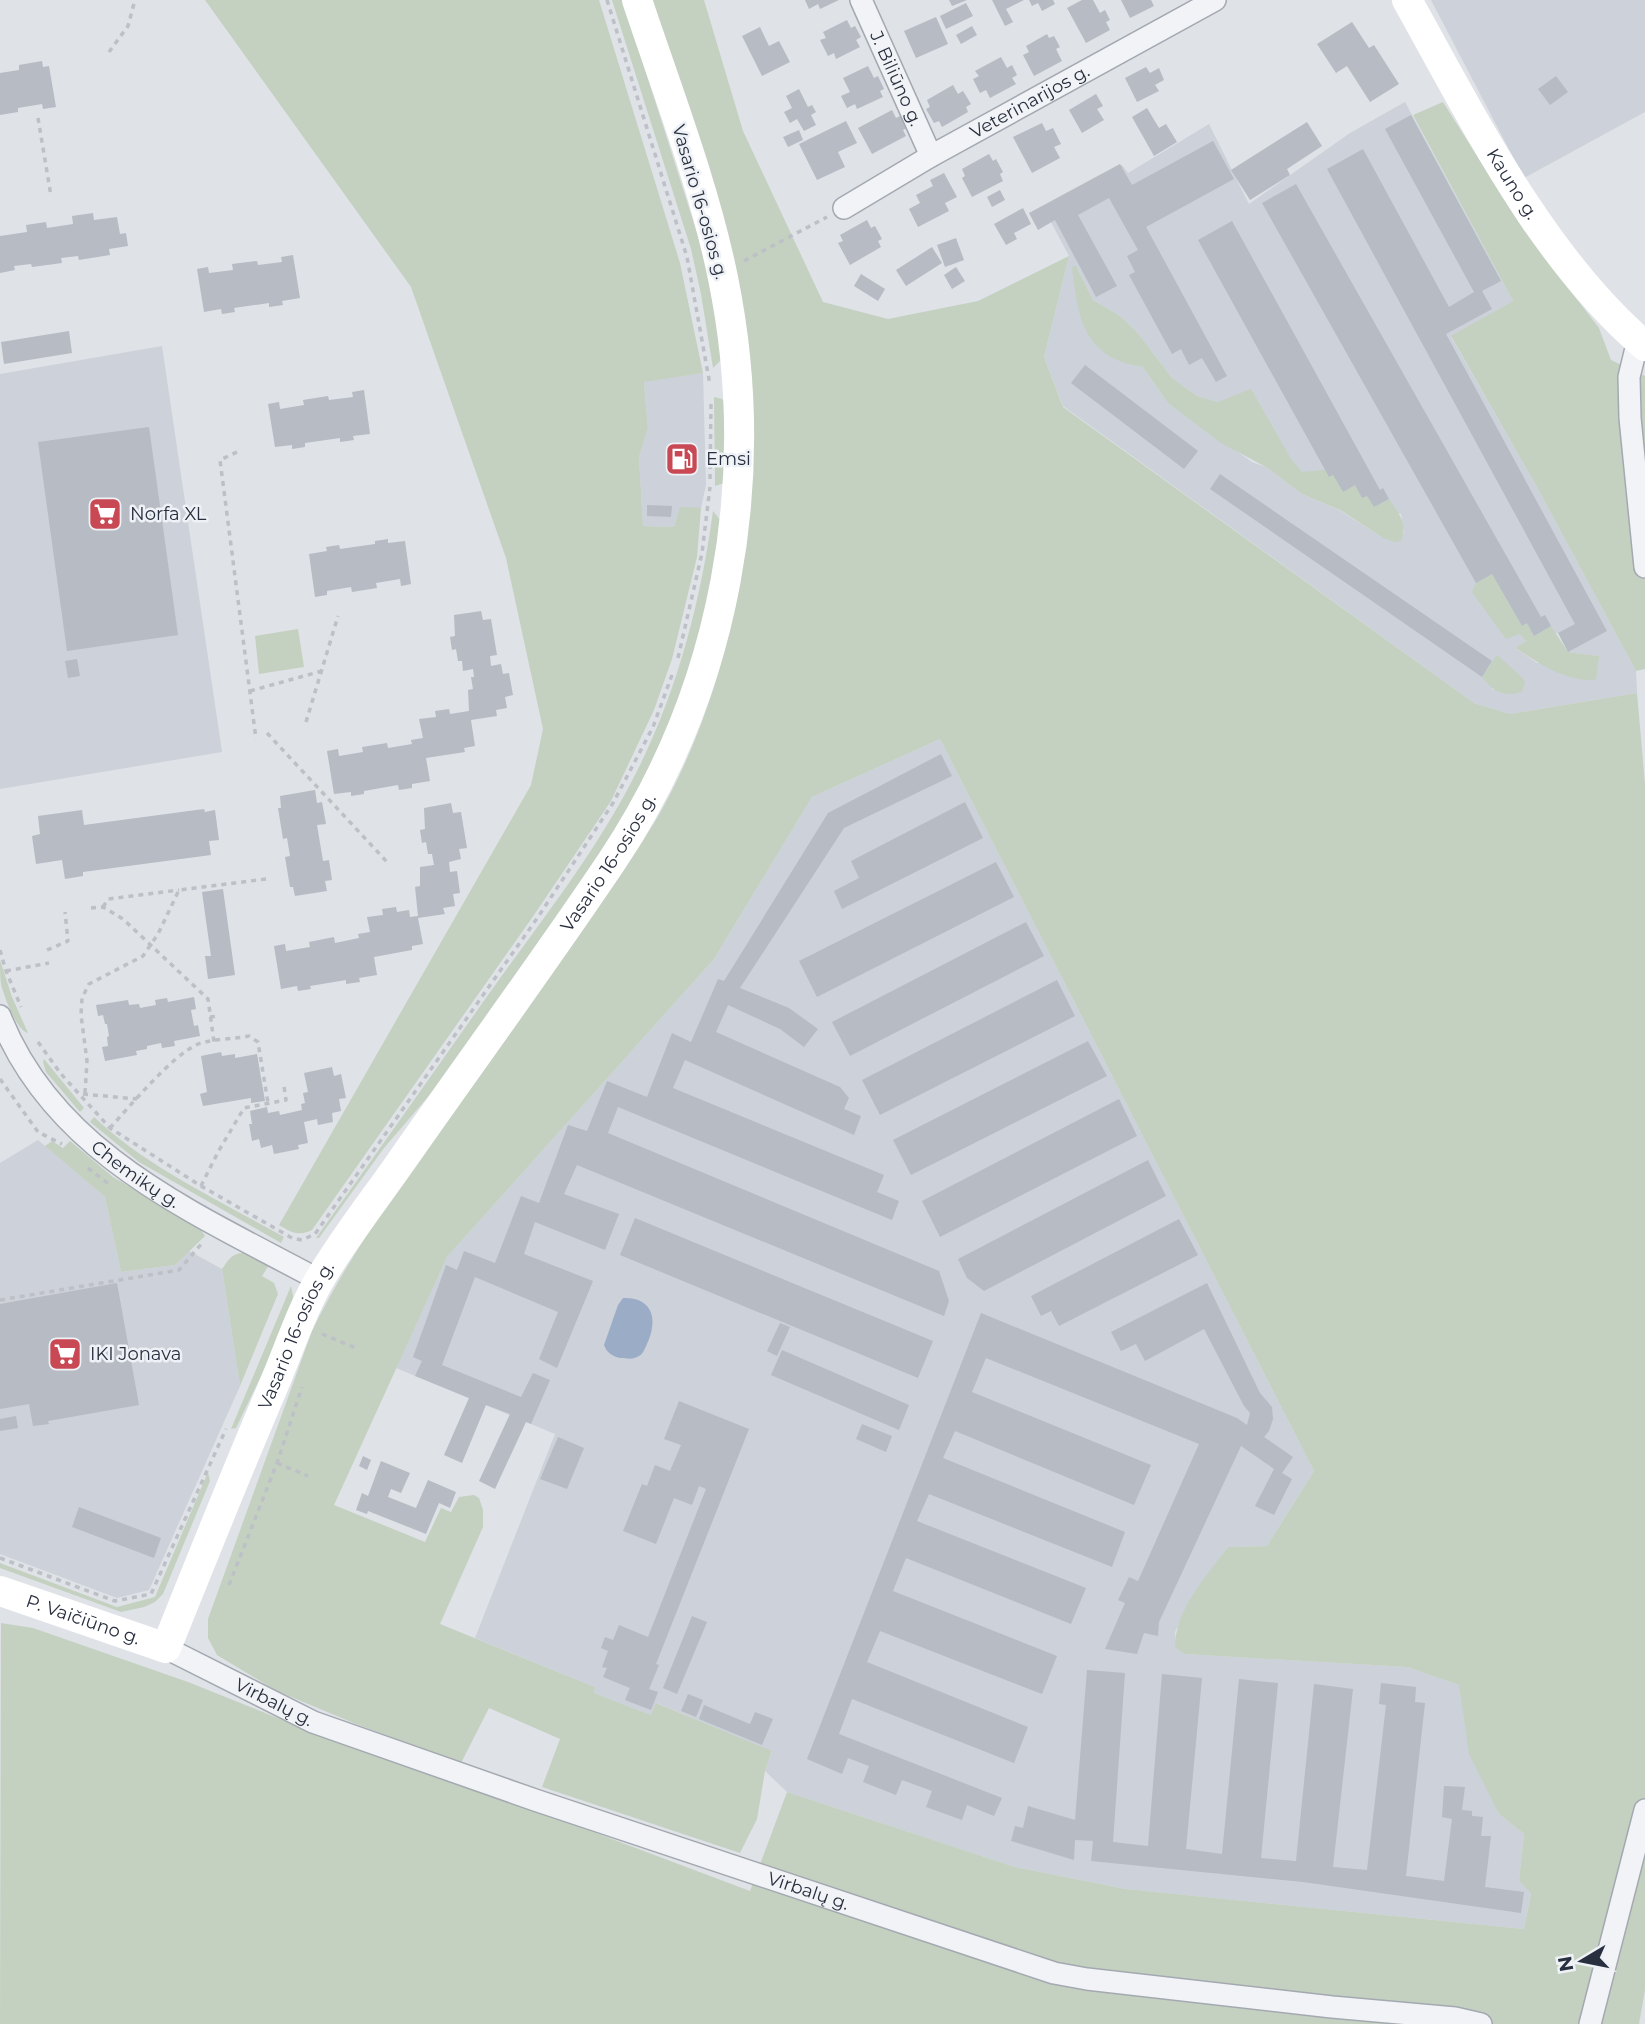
<svg xmlns="http://www.w3.org/2000/svg" width="1645" height="2024" font-family="Montserrat,sans-serif">
<style>
.built{fill:#cdd1d9;fill-rule:evenodd}
.green{fill:#c4d1c0}
.water{fill:#9badc6}
.building{fill:#b6bbc4}
.lines{fill:none;stroke-linecap:round;stroke-linejoin:round}
.minor-casing{stroke:#a4a9b1;stroke-width:24}
.path{stroke:#bdc0c6;stroke-width:3.5;stroke-dasharray:5 5;stroke-linecap:butt}
.minor{stroke:#f1f3f6;stroke-width:21}
.secondary{stroke:#fff;stroke-width:30}
.labels{text-anchor:middle;stroke-width:5;stroke-linejoin:round;paint-order:stroke}
.street-label{font-size:18px;fill:#282f3e;stroke:#eef1f5}
.poi-label{font-size:18px;fill:#282f3e;stroke:#eef1f5;text-anchor:start}
</style>
<rect width="100%" height="100%" fill="#dfe2e7"/>
<g class="built">
<polygon points="1431,0 1645,0 1645,112 1524,178"/>
<path d="M1405,102L1513,301L1451,337L1538,489L1636,671L1637,693L1510,714L1474,703L1063,406L1044,357L1069,256L1044,209L1122,165L1128,173L1209,124L1249,204L1350,133ZM1076,266L1093,300L1119,315L1137,332L1172,378L1197,396L1218,402L1231,398L1302,472L1329,477L1333,475L1343,492L1362,498L1374,507L1401,514L1404,533L1383,538L1341,511L1302,494L1266,467L1252,462L1168,403L1143,367L1117,360ZM1492,574L1522,626L1534,636L1558,633L1568,652L1598,656L1537,663L1517,649L1526,641L1520,633ZM1497,656L1519,674L1492,690Z"/>
<polygon points="162,346 222,752 0,789 0,374"/>
<polygon points="703,373 706,485 701,508 680,508 674,527 643,526 639,457 648,428 644,381"/>
<polygon points="940,739 1314,1471 1267,1546 1228,1547 1197,1590 1175,1632 1176,1647 1184,1654 1407,1667 1459,1685 1499,1814 1524,1834 1519,1881 1531,1892 1524,1929 1126,1889 1015,1867 787,1792 765,1771 772,1752 657,1703 651,1715 594,1693 595,1687 475,1638 555,1434 396,1368 447,1257 714,959 812,797"/>
<polygon points="38,1140 105,1197 121,1272 175,1265 189,1251 222,1269 240,1386 149,1590 117,1598 0,1554 0,1163"/>
</g>
<g class="green">
<path d="M205,0H599L680,263L703,373L644,382L648,428L639,457L643,526L674,527L680,507L701,508L697,557L672,659L654,710L611,801L534,915L312,1230C298,1237 291,1232 279,1225L531,785L543,729L506,558L411,287Z"/>
<polygon points="612,0 623,0 704,255 722,353 720,361 713,368 701,294 691,249"/>
<path d="M652,0H704L743,131L823,302L888,319L978,301L1069,256L1044,357L1063,407L1474,703L1510,714L1637,693L1645,784V1990L1639,2024H0L1,1623L33,1628L188,1682L315,1733L580,1827L750,1891L787,1792L1015,1867L1126,1889L1524,1929L1531,1893L1519,1881L1524,1834L1499,1814L1469,1754L1459,1685L1407,1667L1184,1654L1175,1647C1175,1610 1207,1575 1228,1547L1267,1546L1314,1471L940,739L812,797L714,959L447,1257L334,1505L425,1542L441,1508L451,1512L459,1497L474,1495L479,1498L483,1510V1527L440,1624L595,1687L594,1693L651,1715L656,1703L772,1751L765,1771L757,1819L740,1853L542,1787L560,1739L489,1708L461,1763L356,1724L277,1691L217,1655L208,1638V1619L312,1331C345,1263 389,1201 433,1139C477,1077 521,1015 564,954C595,911 627,868 654,823C713,725 746,593 752,480C753,460 751,441 751,421Z"/>
<polygon points="1443,102 1523,229 1599,328 1611,360 1645,376 1645,669 1636,671 1538,489 1451,336 1513,301 1413,115"/>
<path d="M1076,266L1093,300L1119,315L1137,332L1172,378L1197,396L1218,402L1251,389L1291,459L1302,472L1325,470L1329,477L1333,475L1343,492L1355,485L1362,498L1367,496L1374,507L1389,499C1399,513 1408,524 1401,541L1395,542L1383,538L1342,511L1302,494L1266,467L1221,443L1168,403L1143,367C1135,365 1125,364 1117,360C1078,342 1077,303 1072,267Z"/>
<polygon points="714,397 722,399 727,406 724,483 715,486"/>
<path d="M713,511L722,522L697,651L658,754L607,845L433,1091L384,1148L319,1238H316C374,1157 431,1076 488,995C533,932 582,870 620,803C672,712 699,613 713,511Z"/>
<path d="M1492,574L1522,626L1527,623L1534,636L1551,626L1568,652L1599,656L1596,680C1567,682 1539,664 1516,648L1526,641L1520,634L1506,639L1472,592L1476,583Z"/>
<polygon points="298,629 304,667 259,674 255,636"/>
<path d="M1497,655L1519,674L1525,682L1522,692C1502,697 1494,692 1482,677Z"/>
<path d="M0,960L12,997L28,1033C16,1030 4,996 1,984C0,977 0,968 0,960Z"/>
<polygon points="44,1059 84,1108 80,1112 46,1072 43,1062"/>
<path d="M94,1117C148,1168 219,1200 284,1237L281,1243L139,1162L90,1122Z"/>
<polygon points="52,1141 63,1148 70,1141 113,1177 200,1228 205,1236 175,1265 121,1272 105,1197 45,1146"/>
<path d="M245,1253L269,1265L262,1276L274,1283L278,1294L240,1386L222,1269C228,1260 233,1252 245,1253Z"/>
<polygon points="291,1286 295,1305 236,1428 231,1429"/>
<polygon points="208,1472 210,1481 163,1594 155,1602 144,1607 121,1612 0,1568 0,1563 117,1607 155,1597"/>
</g>
<path class="water" d="M623,1298C654,1297 658,1321 647,1344C644,1350 643,1355 637,1357C632,1360 626,1358 620,1358C612,1356 607,1353 604,1345L618,1305Z"/>
<g class="building">
<polygon points="805,0 839,0 820,9 818,4 809,9"/>
<polygon points="949,0 967,0 952,6"/>
<polygon points="992,0 1024,0 1006,9 1013,22 1005,26"/>
<polygon points="1029,0 1053,0 1055,4 1042,11 1038,3 1032,6"/>
<polygon points="1082,0 1093,0 1100,13 1105,10 1110,20 1106,22 1110,30 1086,43 1067,8"/>
<polygon points="1121,0 1151,0 1154,6 1130,18"/>
<polygon points="966,3 973,16 946,29 940,16"/>
<polygon points="936,17 948,44 916,58 904,31"/>
<polygon points="847,20 851,28 855,26 861,37 856,40 860,47 836,59 834,53 828,56 820,40 826,38 823,32"/>
<polygon points="1352,22 1369,48 1374,45 1399,84 1370,102 1347,66 1336,73 1317,44"/>
<polygon points="972,26 977,35 961,44 956,35"/>
<polygon points="760,27 769,46 779,41 790,62 762,76 742,36"/>
<polygon points="1047,34 1049,38 1054,36 1060,47 1056,49 1062,61 1034,76 1023,55 1029,52 1026,46"/>
<polygon points="1001,57 1007,68 1012,65 1017,75 1012,78 1016,84 990,98 986,90 980,93 973,79 979,76 975,71"/>
<polygon points="42,61 43,67 49,66 56,107 43,109 42,104 18,108 18,112 0,115 0,73 19,70 19,65"/>
<polygon points="868,66 874,78 878,76 884,89 880,91 883,97 857,109 855,104 847,108 841,96 850,92 843,78"/>
<polygon points="1146,67 1150,73 1159,68 1164,80 1155,85 1159,91 1137,102 1125,78"/>
<polygon points="1556,76 1568,92 1550,105 1538,89"/>
<polygon points="953,85 958,94 963,91 971,104 966,107 968,112 942,127 939,121 934,123 926,109 930,107 927,100"/>
<polygon points="799,89 808,107 812,105 816,112 811,115 816,125 804,131 797,119 790,123 784,112 792,108 786,96"/>
<polygon points="1096,94 1103,106 1097,109 1104,120 1082,133 1069,110"/>
<polygon points="1147,108 1159,128 1166,124 1177,142 1154,156 1132,117"/>
<polygon points="892,110 896,118 900,116 907,128 903,130 906,136 872,154 858,128"/>
<polygon points="1411,115 1501,281 1482,291 1492,309 1446,334 1607,631 1568,652 1558,633 1575,624 1327,169 1363,149 1449,307 1474,292 1385,129"/>
<polygon points="846,121 857,143 838,152 845,167 817,180 799,144"/>
<polygon points="1307,122 1322,146 1287,169 1290,175 1250,200 1231,170"/>
<polygon points="1042,123 1046,131 1053,128 1061,144 1054,147 1060,158 1032,173 1013,137"/>
<polygon points="799,130 803,140 788,147 783,137"/>
<polygon points="1213,141 1234,179 1146,227 1227,376 1216,382 1202,358 1189,365 1181,349 1172,354 1129,275 1135,272 1127,256 1138,250 1109,198 1078,215 1117,286 1096,297 1055,220 1038,230 1029,213 1120,164 1132,185"/>
<polygon points="989,154 993,161 996,159 1003,172 1000,174 1003,181 972,197 962,178 965,176 962,169"/>
<polygon points="944,173 957,197 945,203 949,211 918,227 909,209 920,203 916,195 933,186 930,180"/>
<polygon points="1296,184 1541,617 1545,615 1551,626 1534,636 1527,623 1522,626 1492,574 1476,583 1262,203"/>
<polygon points="1000,190 1005,200 992,207 987,197"/>
<polygon points="1023,208 1031,224 1014,233 1017,239 1006,245 994,224"/>
<polygon points="93,213 94,220 117,217 120,234 126,233 128,246 109,249 110,255 79,260 78,256 61,258 62,263 32,267 31,264 14,266 15,270 0,273 0,236 27,232 26,225 46,222 47,228 73,224 72,216"/>
<polygon points="867,220 871,228 875,226 882,239 878,241 881,247 850,265 838,243 843,241 840,235"/>
<polygon points="1232,221 1380,490 1383,488 1389,499 1374,507 1367,496 1362,498 1355,485 1343,492 1333,475 1329,477 1198,240"/>
<polygon points="956,238 964,260 945,267 937,245"/>
<polygon points="932,247 942,263 906,286 896,270"/>
<polygon points="293,255 300,298 282,301 283,305 269,307 269,303 234,308 235,312 222,314 221,309 204,312 197,269 208,267 209,273 233,270 232,264 257,261 258,265 282,262 281,257"/>
<polygon points="956,267 965,281 952,289 944,275"/>
<polygon points="861,274 885,289 878,301 854,286"/>
<polygon points="69,331 72,353 4,364 1,342"/>
<polygon points="1085,365 1198,451 1184,469 1071,383"/>
<polygon points="364,390 370,434 353,436 354,440 340,442 340,438 305,443 305,447 292,449 292,445 275,447 268,404 279,402 280,409 304,405 303,400 328,396 329,400 353,397 352,392"/>
<polygon points="149,427 178,635 67,651 38,442"/>
<polygon points="696,445 697,470 669,472 667,447"/>
<polygon points="1220,474 1492,661 1482,677 1210,489"/>
<polygon points="647,505 672,506 671,517 647,516"/>
<polygon points="388,539 388,543 405,541 411,584 401,586 400,579 376,583 377,588 352,592 351,587 327,591 327,595 315,597 309,554 327,551 326,547 339,545 340,549 375,544 375,541"/>
<polygon points="481,611 483,620 491,619 497,655 490,656 491,666 501,664 503,674 509,673 513,695 505,697 507,708 496,710 497,716 471,720 475,746 464,748 465,752 426,758 430,781 412,784 412,788 399,790 398,785 364,791 364,794 351,796 351,792 334,794 327,751 338,749 339,756 363,752 362,747 387,743 388,748 412,744 411,740 423,738 419,719 436,717 435,711 449,709 450,714 469,711 468,690 473,689 471,677 474,677 473,669 463,671 462,661 458,661 456,649 452,650 450,637 455,636 454,615"/>
<polygon points="77,659 80,676 68,678 65,661"/>
<polygon points="941,754 952,776 844,828 740,988 789,1008 818,1029 804,1047 780,1029 728,1005 716,1032 840,1087 849,1098 844,1109 861,1116 854,1135 685,1060 673,1088 884,1175 877,1192 899,1201 892,1220 618,1107 608,1133 939,1271 949,1301 944,1316 577,1165 564,1194 619,1214 605,1250 535,1222 524,1254 593,1281 557,1368 539,1359 558,1312 475,1277 442,1365 521,1397 533,1373 550,1380 531,1424 526,1422 495,1489 479,1481 510,1414 486,1405 462,1463 444,1455 469,1398 415,1376 422,1361 413,1357 446,1265 457,1270 464,1251 495,1263 521,1196 539,1203 568,1125 587,1131 607,1081 647,1097 672,1033 691,1042 718,979 724,981 828,813"/>
<polygon points="315,790 317,803 322,802 326,824 317,825 323,861 329,860 332,880 325,881 327,891 295,896 293,887 290,887 285,857 290,856 287,838 283,839 278,808 281,808 280,796"/>
<polygon points="965,802 983,838 842,909 834,891 859,878 851,861"/>
<polygon points="451,803 453,813 461,812 467,848 459,849 461,859 449,862 450,872 457,871 460,893 453,894 455,906 443,908 445,914 418,918 423,944 412,946 412,950 374,957 377,975 359,978 360,982 346,984 346,980 310,986 311,989 298,991 297,986 281,989 274,946 285,944 286,951 310,947 309,942 334,937 335,943 359,938 358,934 370,932 367,917 383,915 382,909 396,907 397,912 409,910 410,917 418,916 415,887 420,886 420,867 434,865 432,854 428,854 426,842 422,843 420,830 425,829 424,808"/>
<polygon points="204,809 205,812 215,810 219,840 209,841 211,855 83,872 83,876 65,879 62,860 36,864 32,836 40,834 38,816 82,810 84,825"/>
<polygon points="996,862 1014,897 817,997 799,961"/>
<polygon points="223,889 235,975 208,979 205,956 211,956 202,892"/>
<polygon points="1026,922 1044,956 850,1056 832,1022"/>
<polygon points="1057,980 1075,1016 880,1115 862,1080"/>
<polygon points="194,997 196,1009 191,1010 194,1026 198,1025 200,1036 174,1041 175,1046 162,1048 161,1043 147,1046 147,1049 136,1051 137,1055 105,1061 102,1047 108,1046 107,1037 109,1036 107,1024 105,1024 103,1015 98,1016 96,1005 128,1000 129,1005 139,1004 140,1008 156,1005 155,1000 167,998 168,1002"/>
<polygon points="1088,1041 1107,1076 911,1175 893,1140"/>
<polygon points="221,1052 222,1056 235,1054 235,1058 257,1054 265,1101 251,1103 251,1098 203,1106 200,1094 207,1092 201,1056"/>
<polygon points="332,1067 334,1076 341,1074 346,1098 339,1099 341,1111 332,1113 333,1122 318,1125 317,1119 304,1122 308,1143 298,1145 299,1149 274,1154 272,1145 261,1148 259,1139 252,1141 249,1124 252,1124 250,1111 267,1107 268,1113 279,1111 280,1115 302,1110 301,1104 305,1103 303,1093 308,1092 304,1073"/>
<polygon points="1119,1099 1137,1136 940,1237 922,1201"/>
<polygon points="1148,1160 1166,1196 984,1291 967,1278 958,1259"/>
<polygon points="635,1218 933,1341 918,1378 620,1255"/>
<polygon points="1179,1219 1198,1255 1059,1326 1051,1311 1041,1316 1031,1296"/>
<polygon points="117,1283 139,1405 48,1421 49,1424 33,1426 29,1404 0,1409 0,1304"/>
<polygon points="1207,1283 1260,1393 1272,1407 1273,1419 1269,1431 1264,1437 1293,1457 1282,1473 1292,1479 1274,1515 1255,1506 1274,1469 1241,1446 1159,1622 1158,1636 1144,1633 1137,1654 1105,1649 1125,1603 1118,1600 1129,1577 1138,1581 1199,1444 986,1358 972,1392 1151,1465 1134,1505 955,1431 943,1458 1125,1532 1112,1567 929,1494 917,1521 1086,1588 1071,1624 906,1558 893,1591 1057,1656 1042,1694 880,1631 867,1662 1028,1727 1014,1763 852,1699 839,1734 1002,1798 994,1816 967,1805 962,1820 926,1807 932,1791 902,1780 896,1795 863,1782 869,1766 848,1758 842,1774 807,1759 981,1313 1237,1418 1247,1425 1250,1413 1244,1406 1204,1329 1145,1361 1136,1344 1121,1351 1111,1332"/>
<polygon points="780,1323 790,1327 777,1356 767,1351"/>
<polygon points="782,1350 909,1405 899,1430 771,1375"/>
<polygon points="679,1401 749,1429 656,1664 659,1665 649,1689 658,1692 651,1710 625,1700 630,1688 603,1677 607,1668 602,1667 608,1651 601,1648 605,1637 613,1640 619,1625 648,1637 706,1489 699,1486 692,1505 674,1498 656,1544 623,1531 642,1484 647,1486 655,1465 670,1471 681,1445 664,1439"/>
<polygon points="16,1416 18,1428 0,1431 0,1419"/>
<polygon points="862,1424 892,1436 886,1452 856,1439"/>
<polygon points="558,1437 584,1448 567,1489 540,1479"/>
<polygon points="363,1456 371,1460 367,1470 359,1466"/>
<polygon points="381,1461 410,1473 401,1493 391,1489 388,1497 416,1508 428,1480 456,1492 450,1508 439,1503 426,1534 368,1511 367,1514 356,1510 362,1493 368,1496"/>
<polygon points="79,1507 161,1538 154,1558 72,1527"/>
<polygon points="692,1616 707,1622 677,1694 663,1688"/>
<polygon points="1087,1670 1125,1673 1113,1842 1148,1846 1162,1674 1202,1678 1186,1849 1222,1854 1239,1679 1278,1683 1261,1858 1296,1861 1314,1684 1353,1689 1333,1867 1367,1870 1386,1705 1379,1704 1381,1683 1416,1687 1415,1702 1425,1703 1406,1876 1444,1881 1452,1819 1442,1817 1444,1786 1465,1787 1462,1810 1472,1811 1472,1816 1483,1817 1481,1836 1491,1836 1485,1887 1524,1892 1521,1913 1303,1882 1091,1861 1093,1841 1075,1840 1074,1860 1011,1841 1015,1826 1023,1828 1028,1806 1075,1820"/>
<polygon points="688,1694 703,1700 696,1717 681,1711"/>
<polygon points="704,1705 750,1724 755,1712 773,1719 762,1745 699,1719"/>
</g>
<g class="lines">
<defs>
<g id="minor">
<path id="s1" d="M861,0L931,156"/>
<path id="s2" d="M844,208L931,156L1215,0"/>
<polyline points="1638,340 1629,377 1630,418 1645,567"/>
<path id="s3" d="M0,1016C54,1155 197,1214 319,1280"/>
<path id="s4" d="M166,1648L313,1722L535,1800L1054,1973L1087,1979L1332,2007L1455,2018L1481,2024"/>
<polyline points="1590,2024 1645,1810"/>
</g>
</defs>
<use href="#minor" class="minor-casing"/>
<g class="path">
<polyline points="607,0 687,257 710,385"/>
<polyline points="109,52 128,26 135,0"/>
<polyline points="38,118 51,196"/>
<polyline points="744,261 827,217"/>
<polyline points="237,452 220,460 256,739"/>
<polyline points="710,479 711,403"/>
<polyline points="678,658 702,553 710,487"/>
<polyline points="250,691 322,671"/>
<polyline points="306,722 338,616"/>
<polyline points="267,733 388,863"/>
<polyline points="103,907 108,899 179,890"/>
<polyline points="91,908 103,907 123,919 208,999 214,1042"/>
<polyline points="0,950 6,971 21,1007"/>
<polyline points="47,950 68,941 65,912"/>
<polyline points="6,971 49,963"/>
<polyline points="210,1017 218,1016"/>
<polyline points="38,1042 61,1074 110,1128 201,1186 292,1238 302,1240 315,1234 538,917 613,803 653,727 672,675"/>
<polyline points="0,1079 38,1132 62,1144"/>
<polyline points="85,1093 87,1061 81,1015 82,998 89,984 143,956 158,934 179,890 266,879"/>
<polyline points="83,1094 137,1099"/>
<path d="M110,1128C130,1106 171,1057 196,1045C208,1039 235,1039 249,1036L258,1042L268,1103"/>
<polyline points="88,1168 110,1185"/>
<polyline points="201,1186 218,1152 244,1108 286,1100 284,1086"/>
<polyline points="0,1300 179,1270 203,1242"/>
<polyline points="322,1334 356,1348"/>
<polyline points="277,1463 308,1476"/>
<polyline points="0,1558 115,1601 151,1594 226,1429"/>
<polyline points="229,1585 277,1463 302,1387"/>
</g>
<use href="#minor" class="minor"/>
<g class="secondary">
<path id="s5" d="M1407,0C1473,118 1541,257 1645,346"/>
<path id="s6" d="M0,1591L166,1648C201,1561 236,1473 273,1387C288,1352 301,1311 320,1279C343,1240 372,1203 398,1166C469,1064 543,964 612,861C726,690 764,479 723,278C704,185 667,90 637,0"/>
</g>
</g>
<defs>
<symbol id="fuel-square" viewBox="-11 -11 22 22"><rect x="-9" y="-9" width="18" height="18" rx="4" fill="#c84954" stroke="#eef1f5"/><path d="M-5.5-6h7V0h2V4h1.3V-2.5L3-4.5l.8-.8L6-3V5H2.5V1h-1V6h-7ZM-4.2-4.7v3.2H.2V-4.7Z" fill="#fff"/></symbol>
<symbol id="supermarket-square" viewBox="-11 -11 22 22"><rect x="-9" y="-9" width="18" height="18" rx="4" fill="#c84954" stroke="#eef1f5"/><path d="M-6-5.5h2.5l.6 2H6L4.5 2H-2.5L-4.4-4H-6ZM-1.5 3.2a1.3 1.3 0 1 0 .1 0ZM3 3.2a1.3 1.3 0 1 0 .1 0Z" fill="#fff"/></symbol>
</defs>
<g fill-rule="evenodd">
<use href="#fuel-square" x="663" y="440" width="38" height="38"/>
<use href="#supermarket-square" x="86" y="495" width="38" height="38"/>
<use href="#supermarket-square" x="46" y="1335" width="38" height="38"/>
</g>
<g class="labels">
<g class="street-label">
<text dy="6" stroke="none"><textPath href="#s1" startOffset="86">J. Biliūno g.</textPath></text>
<text dy="6" stroke="none"><textPath href="#s2" startOffset="214">Veterinarijos g.</textPath></text>
<text dy="6" stroke="none"><textPath href="#s5" startOffset="212">Kauno g.</textPath></text>
<text transform="translate(700 202) rotate(74)" y="6">Vasario 16-osios g.</text>
<text dy="6" stroke="none"><textPath href="#s6" startOffset="1082">Vasario 16-osios g.</textPath></text>
<text dy="6" stroke="none"><textPath href="#s3" startOffset="212">Chemikų g.</textPath></text>
<text dy="6" stroke="none"><textPath href="#s6" startOffset="514">Vasario 16-osios g.</textPath></text>
<text dy="6" stroke="none"><textPath href="#s6" startOffset="88">P. Vaičiūno g.</textPath></text>
<text dy="6" stroke="none"><textPath href="#s4" startOffset="121">Virbalų g.</textPath></text>
<text dy="6" stroke="none"><textPath href="#s4" startOffset="688">Virbalų g.</textPath></text>
</g>
<g class="poi-label">
<text x="706" y="465">Emsi</text>
<text x="130" y="520">Norfa XL</text>
<text x="90" y="1360">IKI Jonava</text>
</g>
</g>
<g transform="translate(1582 1961) rotate(260)" stroke="#eef1f5" stroke-width="5" paint-order="stroke">
<path d="M0-5L12 26L0 18L-12 26Z" fill="#282f3e"/>
<text y="-10" font-size="19" font-weight="bold" text-anchor="middle" fill="#282f3e">N</text>
</g>
</svg>
